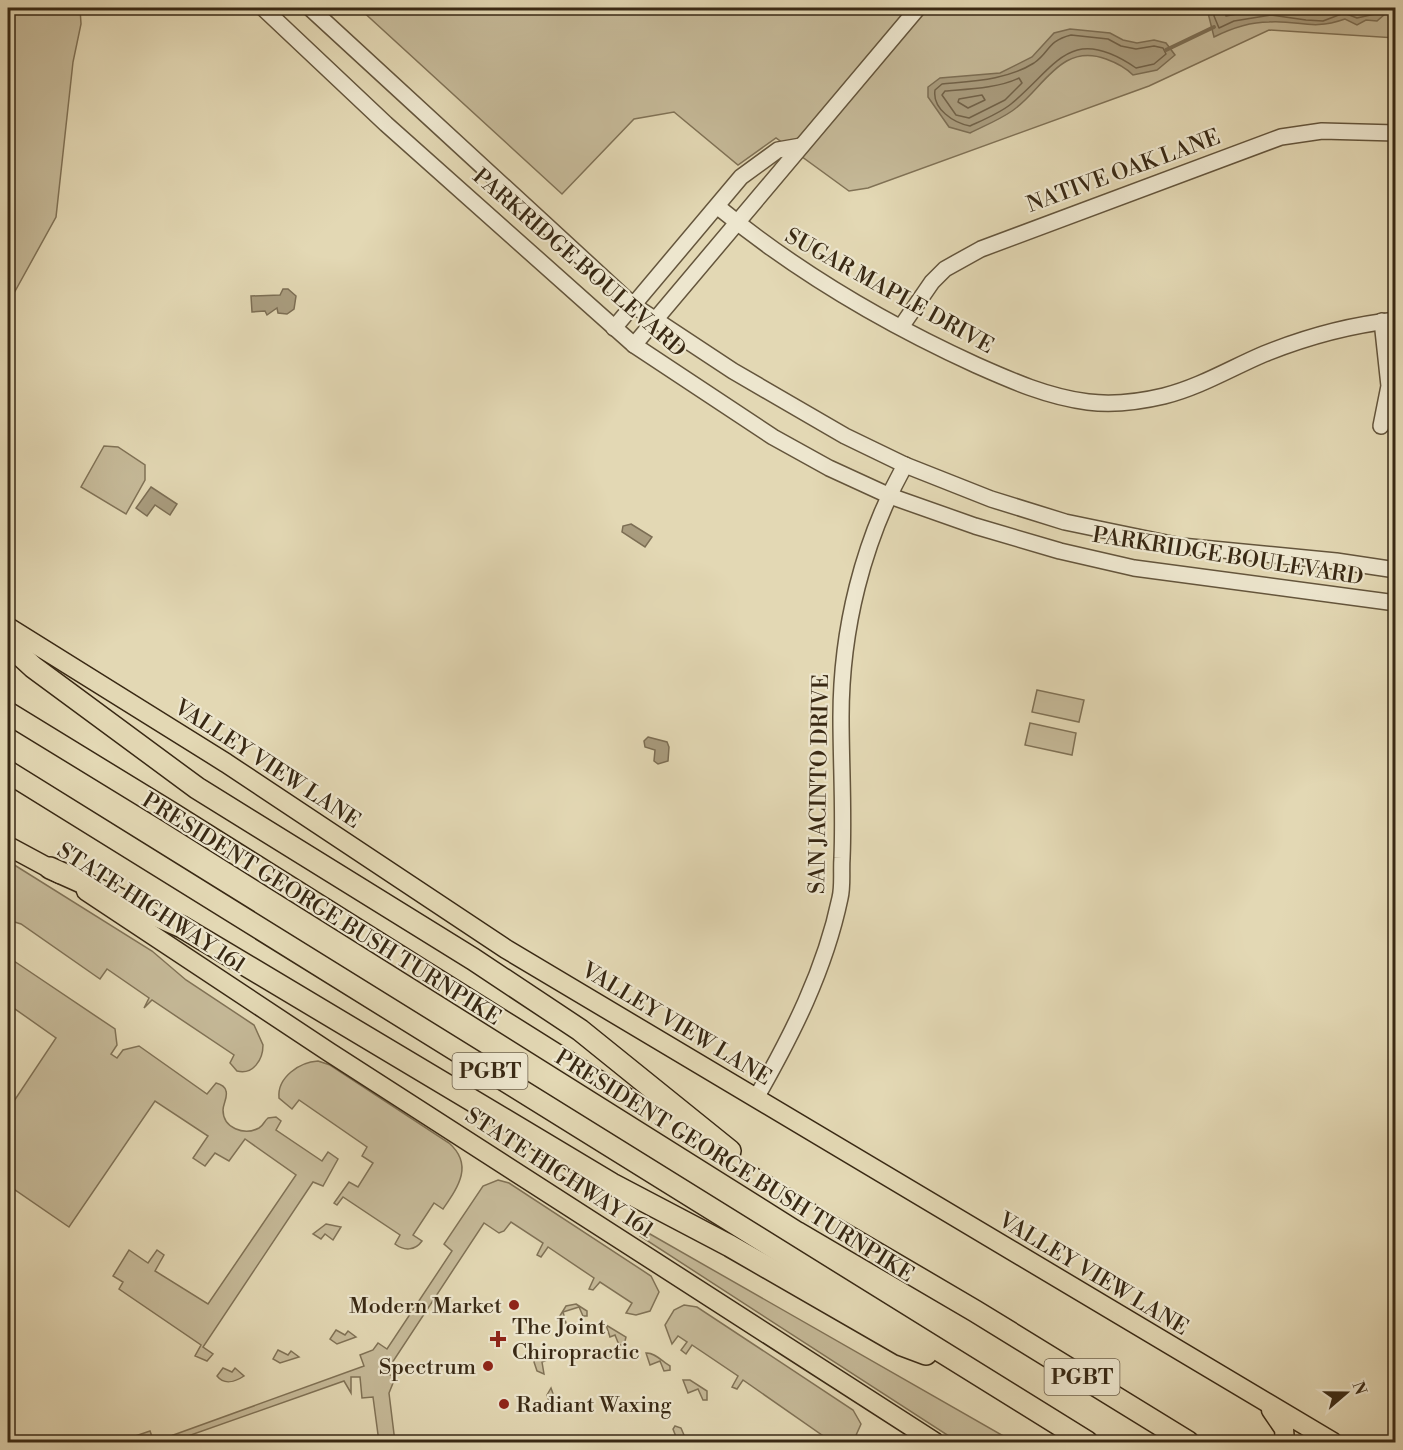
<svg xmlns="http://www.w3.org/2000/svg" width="1403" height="1450" font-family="'Libre Bodoni',serif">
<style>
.green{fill:#c6ba99;stroke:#807256;stroke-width:1.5}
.water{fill:#a99c7e;stroke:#7c6e54;stroke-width:1.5}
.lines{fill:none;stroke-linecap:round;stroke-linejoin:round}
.shore{stroke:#716249;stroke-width:1.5}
.stream{stroke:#7c6e54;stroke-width:4}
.minor-casing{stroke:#64553c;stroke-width:18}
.major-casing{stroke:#392914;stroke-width:21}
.highway-casing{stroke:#392914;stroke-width:24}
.minor{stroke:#ede6ce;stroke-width:15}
.major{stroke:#e3d8b4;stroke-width:18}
.highway{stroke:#e3d8b4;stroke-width:21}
.poi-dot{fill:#8f2418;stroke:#ede6ce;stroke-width:2}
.labels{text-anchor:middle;stroke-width:4.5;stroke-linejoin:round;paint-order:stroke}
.shield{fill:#ede6ce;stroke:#6f624c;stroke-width:1.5}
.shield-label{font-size:21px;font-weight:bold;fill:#392914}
.street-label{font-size:22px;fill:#392914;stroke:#ede6ce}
.poi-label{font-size:22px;fill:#392914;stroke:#ede6ce;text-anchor:end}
</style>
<rect width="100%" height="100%" fill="#e3d8b4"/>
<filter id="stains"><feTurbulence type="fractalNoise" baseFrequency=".00333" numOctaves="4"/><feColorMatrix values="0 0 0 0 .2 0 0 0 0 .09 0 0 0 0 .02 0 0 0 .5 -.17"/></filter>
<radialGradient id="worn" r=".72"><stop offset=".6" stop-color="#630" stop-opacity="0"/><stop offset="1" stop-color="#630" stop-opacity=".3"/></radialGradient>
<g class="green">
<polygon points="8,8 80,8 81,24 73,62 56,217 8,304"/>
<polygon points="359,8 1395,8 1396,38 1269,30 1149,86 868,188 849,191 776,138 738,165 674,112 634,119 562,194"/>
<polygon points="104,446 118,447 145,465 145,480 126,514 81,487"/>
<polygon points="1037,690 1084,700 1079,722 1032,712"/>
<polygon points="1030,723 1076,733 1072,755 1025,745"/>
<path d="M8,861L152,951L186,980L254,1025L263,1045C263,1060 253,1075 237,1071L230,1063L234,1055L152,1000L144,1008L149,998L107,969L100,979L21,924L8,920Z"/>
<path d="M8,957L115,1029L117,1045L111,1054L117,1058L123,1050L139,1046L207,1094L216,1083C220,1084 225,1086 226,1091C228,1097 223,1104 223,1110C223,1128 244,1136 259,1128C264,1125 264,1121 268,1118L276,1117L281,1121L276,1130L322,1161L328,1152L338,1159L323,1186L313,1182L203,1347L213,1354L207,1361L195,1356L201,1345L119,1289L123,1282L113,1276L129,1250L148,1263L157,1250L164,1255L155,1271L208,1304L296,1175L245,1139L229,1161L215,1153L205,1166L193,1158L208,1136L155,1101L69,1227L8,1185V1110L56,1038L8,1004Z"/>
<path d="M318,1061L330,1065L449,1143C474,1165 458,1187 443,1209L434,1203L413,1235L422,1241C415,1251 404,1251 395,1244L400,1235L343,1197L337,1205L334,1203L349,1182L358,1187L373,1163L362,1156L367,1147L299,1100L292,1109L279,1098C277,1077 300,1062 318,1061Z"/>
<polygon points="498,1180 509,1183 651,1276 659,1292 650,1311 636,1315 626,1313 632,1303 600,1282 593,1290 589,1289 594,1278 548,1247 541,1257 537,1255 543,1243 511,1222 504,1231 499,1233 484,1223 386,1372 395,1378 389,1393 395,1442 379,1442 373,1397 362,1398 360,1377 351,1377 351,1393 344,1381 171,1442 118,1442 150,1431 154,1442 364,1366 360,1355 373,1350 378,1343 387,1349 452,1251 444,1244 483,1186"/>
<polygon points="326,1224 341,1227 333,1240 325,1234 321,1239 313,1234"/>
<polygon points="643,1230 1014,1442 958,1442 640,1236"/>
<polygon points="576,1304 587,1311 587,1316 583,1316 579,1307 563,1312 566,1323 559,1324 558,1319 566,1306"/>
<polygon points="684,1305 697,1307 853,1410 861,1424 853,1442 832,1442 743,1380 737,1389 732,1387 738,1376 692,1345 686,1354 681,1350 687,1342 678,1336 672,1344 665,1325 674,1310"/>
<polygon points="606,1325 626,1337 624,1345 619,1345 615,1335 610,1337"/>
<polygon points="336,1330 345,1335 348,1331 356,1337 337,1344 330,1339"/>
<polygon points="542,1349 547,1360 542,1362 544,1374 537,1371 534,1362 536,1353"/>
<polygon points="278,1350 288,1355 291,1351 299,1357 280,1363 273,1359"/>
<path d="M646,1353C654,1352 663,1362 670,1366V1370L664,1371L660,1361L650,1365Z"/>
<path d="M223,1368L232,1372L235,1368L244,1376C235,1382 224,1385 217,1376Z"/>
<polygon points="683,1380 690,1380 707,1391 707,1400 703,1400 698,1389 688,1393"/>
<polygon points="551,1388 559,1411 552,1410 547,1395"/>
<polygon points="675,1426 681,1428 687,1442 678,1442 673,1429"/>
</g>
<g class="water">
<polygon points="8,8 12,8 8,34 11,76 8,87"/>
<path d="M1212,8H1392L1377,21L1366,20L1357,25L1345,19C1311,31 1300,20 1269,22C1249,22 1232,28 1214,37L1208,13Z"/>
<path d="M1070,29L1110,33L1123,40L1137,43L1154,40L1166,43L1175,55L1157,70L1133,75C1125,67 1117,63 1106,59C1060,42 1043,90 1012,111C999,120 984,126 970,133L949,127L928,97V87L940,78L1000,73L1032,57L1054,33Z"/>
<polygon points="283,289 288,289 296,296 294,309 287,314 278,313 277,308 267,315 265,311 252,312 251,296 280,295"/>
<polygon points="151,487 177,504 170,515 155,505 147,516 136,508"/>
<polygon points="631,524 652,537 645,547 622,532 623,526"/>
<polygon points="648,737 667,742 669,747 668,761 658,764 654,761 655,750 645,747 644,741"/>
</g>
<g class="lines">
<g class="shore">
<polyline points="1216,8 1214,16 1219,28 1234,21 1271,15 1306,20 1323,21 1344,13 1357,18 1375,14 1383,8"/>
<polyline points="1224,8 1226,16 1270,8 1322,13 1338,8"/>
<path d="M1071,35L1108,39L1121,46L1136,49L1154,46L1163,48L1166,54L1154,64L1136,68C1070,23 1057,66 1011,104C1000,113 983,120 970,126C954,123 932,109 935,90L942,84C973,81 1007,80 1034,63C1050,52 1047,41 1071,35Z"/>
<path d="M1019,78L1022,83L1005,100L969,118L956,115L942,95L945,91C968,89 999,88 1019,78Z"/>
<polygon points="982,95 985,100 968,108 958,102 959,99"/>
</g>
<polyline class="stream" points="1166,50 1214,27"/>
<defs>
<g id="minor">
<polyline points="263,8 386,124 634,345 773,437 829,468 890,496 975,526 1060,551 1134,568 1396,603"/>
<polyline points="310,8 633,305 733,371 845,436 905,465 991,499 1065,522 1181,546 1336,561 1396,570"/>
<path d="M718,207C796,271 884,323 976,365C1012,381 1048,397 1088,402C1113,405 1139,402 1164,396C1200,387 1231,368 1264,354C1306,337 1350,325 1396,320"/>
<polyline points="901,327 932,282 945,269 981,249 1281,137 1322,131 1396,133"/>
<polyline points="614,328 741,177 778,150 801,146"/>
<polyline points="634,345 918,8"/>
<polyline points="1381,426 1389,386 1382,321"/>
<path d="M756,1098C792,1035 825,970 840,898C843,886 841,871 842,858C844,810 841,764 841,717C841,629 863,541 905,465"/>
</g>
<g id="major">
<polyline points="8,627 226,763 506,949 1333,1442"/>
<polyline points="8,846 60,874"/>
<polyline points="86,891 329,1052 935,1442"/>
<polyline points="1271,1410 1284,1429 1285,1442"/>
</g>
<g id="highway">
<polyline points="8,644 33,667 197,788 473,959 580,1030 730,1151"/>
<polyline points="8,713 168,811 808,1213 975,1311 1188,1442"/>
<polyline points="8,772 1087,1442"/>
<polyline points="50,868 182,927 612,1184 730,1246 902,1345 926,1354"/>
</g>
</defs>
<use href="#minor" class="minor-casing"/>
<use href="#major" class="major-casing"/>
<use href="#highway" class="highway-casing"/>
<use href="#minor" class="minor"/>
<use href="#major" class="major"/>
<use href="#highway" class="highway"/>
</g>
<g class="poi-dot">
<circle cx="514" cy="1305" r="6"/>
<path d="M495 1330h6v6h6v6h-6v6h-6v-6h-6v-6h6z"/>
<circle cx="488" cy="1366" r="6"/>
<circle cx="504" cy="1404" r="6"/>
</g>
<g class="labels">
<g class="shield">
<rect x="452.5" y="1053" width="75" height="36" rx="4.5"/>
<rect x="1044.5" y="1359" width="75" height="36" rx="4.5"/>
</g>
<g class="shield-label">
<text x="490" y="1078">PGBT</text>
<text x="1082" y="1384">PGBT</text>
</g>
<g class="street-label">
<text transform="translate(1123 170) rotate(-20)" y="8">NATIVE OAK LANE</text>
<text transform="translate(580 262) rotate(41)" y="8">PARKRIDGE BOULEVARD</text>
<text transform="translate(890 290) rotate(29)" y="8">SUGAR MAPLE DRIVE</text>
<text transform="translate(1228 555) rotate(9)" y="8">PARKRIDGE BOULEVARD</text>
<text transform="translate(268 763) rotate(33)" y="8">VALLEY VIEW LANE</text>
<text transform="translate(818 784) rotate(-89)" y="8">SAN JACINTO DRIVE</text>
<text transform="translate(152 907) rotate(33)" y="8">STATE HIGHWAY 161</text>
<text transform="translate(322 908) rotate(32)" y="8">PRESIDENT GEORGE BUSH TURNPIKE</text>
<text transform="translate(677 1023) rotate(31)" y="8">VALLEY VIEW LANE</text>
<text transform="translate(735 1165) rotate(32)" y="8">PRESIDENT GEORGE BUSH TURNPIKE</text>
<text transform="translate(560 1172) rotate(33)" y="8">STATE HIGHWAY 161</text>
<text transform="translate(1094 1273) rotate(31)" y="8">VALLEY VIEW LANE</text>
</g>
<g class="poi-label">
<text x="502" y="1313">Modern Market</text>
<text x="512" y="1334" text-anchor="start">The Joint<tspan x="512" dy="25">Chiropractic</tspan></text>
<text x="476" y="1374">Spectrum</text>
<text x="516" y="1412" text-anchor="start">Radiant Waxing</text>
</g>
</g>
<rect width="1403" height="1450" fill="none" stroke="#e3d8b4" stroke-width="30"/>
<rect x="9" y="9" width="1385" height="1432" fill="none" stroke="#392914" stroke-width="3"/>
<rect x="15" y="15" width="1373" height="1420" fill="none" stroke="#392914" stroke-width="1.5"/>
<g transform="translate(1346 1393) rotate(70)" stroke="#ede6ce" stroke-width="4.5" paint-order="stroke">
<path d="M0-4.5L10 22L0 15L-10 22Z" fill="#392914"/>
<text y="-9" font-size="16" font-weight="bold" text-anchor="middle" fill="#392914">N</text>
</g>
<rect width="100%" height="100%" filter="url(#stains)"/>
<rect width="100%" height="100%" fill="url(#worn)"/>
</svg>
